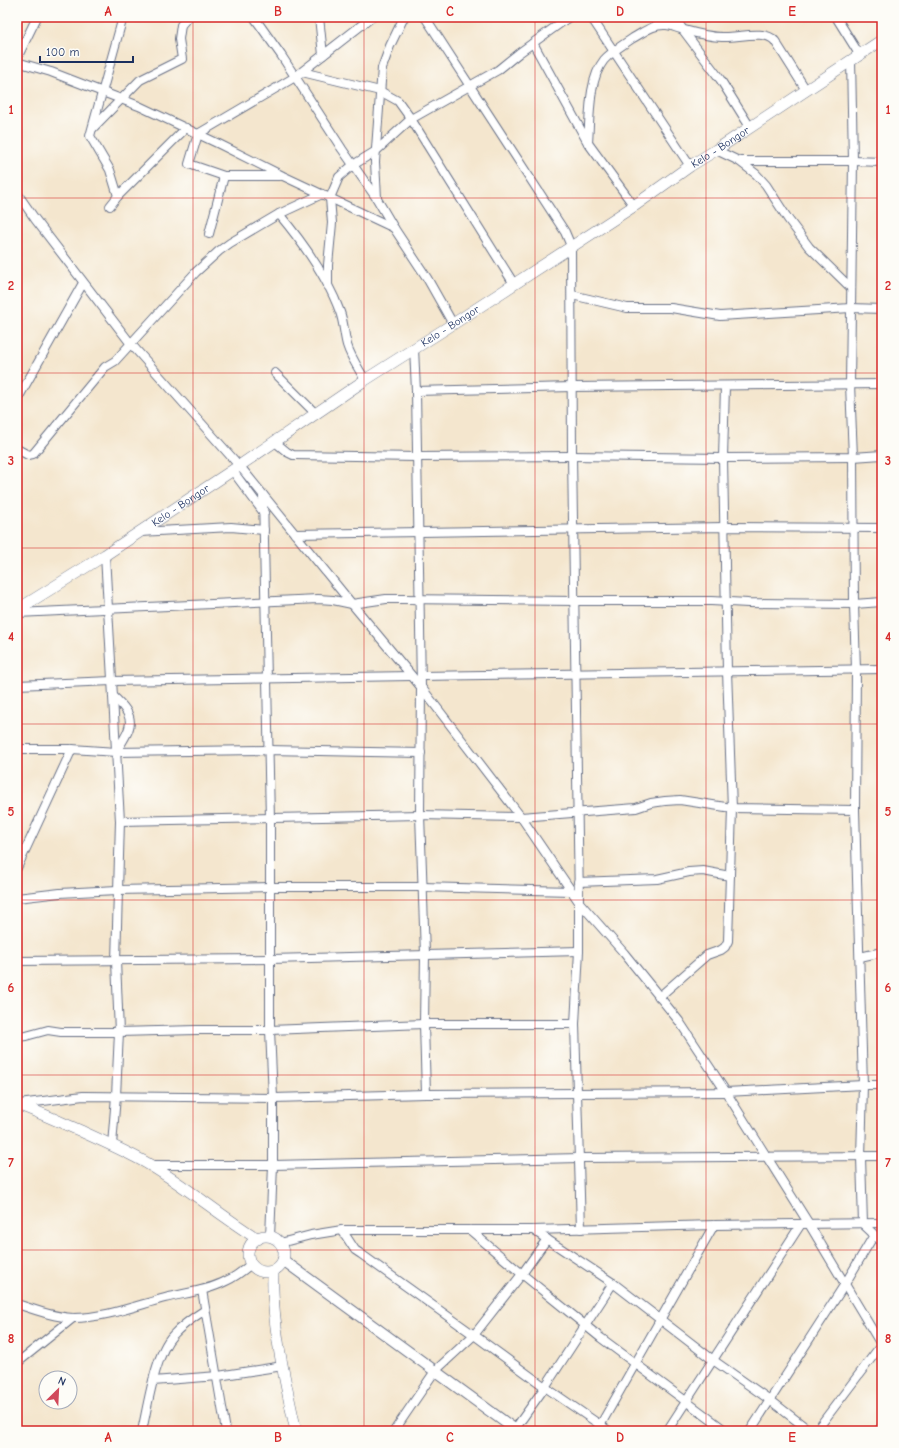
<svg xmlns="http://www.w3.org/2000/svg" width="899" height="1448" font-family="'Comic Neue',sans-serif">
<style>
.lines{fill:none;stroke-linecap:round;stroke-linejoin:round}
.minor-casing{stroke:#676f85;stroke-width:10}
.major-casing{stroke:#676f85;stroke-width:12}
.highway-casing{stroke:#676f85;stroke-width:12}
.minor{stroke:#fff;stroke-width:8}
.major{stroke:#fff;stroke-width:10}
.highway{stroke:#fff;stroke-width:11}
.grid{fill:none;stroke:#d62828;stroke-width:1;stroke-opacity:0.55}
.labels{text-anchor:middle;stroke-width:3.5;stroke-linejoin:round;paint-order:stroke}
.street-label{font-size:11px;fill:#1b2f5e;stroke:#fdfcf7}
.neatline{fill:none;stroke:#d62828;stroke-width:1.5}
.grid-label{font-size:13px;text-anchor:middle;font-weight:bold;fill:#d62828}
</style>
<rect width="100%" height="100%" fill="#fdfcf7"/>
<filter id="ink" filterUnits="userSpaceOnUse"><feTurbulence type="fractalNoise" baseFrequency=".025" numOctaves="2"/><feDisplacementMap in="SourceGraphic" scale="8" xChannelSelector="R" yChannelSelector="G"/><feConvolveMatrix kernelMatrix="1 2 1 2 8 2 1 2 1" color-interpolation-filters="sRGB"/></filter>
<filter id="wash" filterUnits="userSpaceOnUse"><feTurbulence type="fractalNoise" baseFrequency=".012" numOctaves="4" result="noise"/><feDisplacementMap in="SourceGraphic" scale="16" xChannelSelector="R" yChannelSelector="G"/><feGaussianBlur stdDeviation="0.9" result="paint"/><feColorMatrix in="noise" values="0 0 0 0 0 0 0 0 0 0 0 0 0 0 0 0 0 1.4 0 .05"/><feComposite in="paint" operator="in"/></filter>
<g filter="url(#wash)">
<rect width="100%" height="100%" fill="#f4e6ce"/>
</g>
<g filter="url(#ink)">
<g class="lines">
<defs>
<g id="minor">
<polyline points="254,17 281,55 342,149 377,199 394,228 427,278 453,324"/>
<polyline points="319,17 323,55"/>
<polyline points="425,17 565,232 571,246 572,456 579,902 579,951 575,1024 581,1229"/>
<polyline points="591,17 690,166"/>
<polyline points="675,17 683,30 720,79 750,127"/>
<polyline points="836,17 859,54"/>
<polyline points="533,43 588,143 634,206"/>
<polyline points="17,58 37,17"/>
<polyline points="851,60 853,161 850,384 853,457 854,604 856,670 855,810 863,1085 861,1157 863,1224 882,1242"/>
<polyline points="17,62 51,72 139,106 219,144 283,176 394,228"/>
<polyline points="302,72 380,91 398,101 411,119 514,284"/>
<polyline points="93,128 140,80 182,59 179,39 181,25 188,17"/>
<path d="M588,143C590,118 588,80 604,60C612,51 623,45 633,38C644,32 653,24 666,25C671,25 676,28 681,29C695,33 708,37 722,37C737,38 765,29 775,41L806,90"/>
<polyline points="716,150 739,161 853,161 882,162"/>
<polyline points="739,161 756,174 766,185 788,219 809,247 851,288"/>
<polyline points="280,176 224,176 189,164 198,134 295,77 372,17"/>
<polyline points="17,193 35,219 131,344 243,470 352,604 421,687 521,817 579,902 624,953 679,1021 726,1092 809,1224 882,1346"/>
<polyline points="118,196 186,128"/>
<polyline points="377,198 375,162 382,68 390,46 404,17"/>
<polyline points="110,206 118,196 110,170 90,136 123,17"/>
<path d="M279,214C304,244 327,276 340,312C344,323 344,334 347,345C351,358 359,369 365,380"/>
<polyline points="209,234 224,176"/>
<polyline points="328,286 328,265 332,223 330,198 339,177 353,165 376,151 411,119 498,70 519,53 569,17"/>
<polyline points="572,295 627,308 671,308 720,316 851,308 882,309"/>
<polyline points="414,348 416,391 421,687 420,815 425,954 424,1024 426,1094"/>
<polyline points="275,373 315,413"/>
<polyline points="416,391 572,387 882,384"/>
<polyline points="17,400 83,283"/>
<polyline points="275,442 287,452 293,455 417,457 572,456 723,458 853,457 882,455"/>
<polyline points="17,449 28,455 33,454 105,367 115,361 196,272 219,251 230,243 279,214 322,194"/>
<polyline points="232,470 264,513"/>
<polyline points="263,495 270,819 270,1030 273,1098 273,1165 270,1237"/>
<polyline points="140,532 231,527 264,530"/>
<polyline points="295,534 725,527 882,528"/>
<polyline points="105,555 120,821 116,961 119,1032 116,1096 112,1145"/>
<polyline points="17,613 318,599 333,600 352,604 386,599 402,599 575,601 711,601 748,603 854,604 882,602"/>
<polyline points="421,676 882,669"/>
<polyline points="17,685 112,681 411,676"/>
<path d="M113,696C138,719 132,726 116,752"/>
<polyline points="17,749 72,749 116,752 268,750 421,753"/>
<polyline points="120,821 420,815 521,817 636,808 651,803 665,801 680,800 732,808 855,810"/>
<polyline points="17,868 72,749"/>
<polyline points="578,882 657,879 689,872 703,871 730,876"/>
<polyline points="17,898 60,893 117,890 271,887 422,887 571,891"/>
<polyline points="860,957 882,952"/>
<polyline points="17,961 271,959 579,951"/>
<polyline points="659,997 707,955 721,950 725,947 728,941 732,808 727,671 723,458 725,386"/>
<polyline points="17,1037 26,1036 48,1030 61,1032 119,1032 196,1030 270,1030 424,1024 575,1024"/>
<polyline points="19,1104 83,1096 273,1098 426,1094 726,1092 863,1085 882,1085"/>
<polyline points="150,1165 273,1165 580,1158 882,1156"/>
<polyline points="342,1230 355,1250 361,1254 474,1335 545,1387 609,1431"/>
<polyline points="470,1230 522,1274 601,1338 726,1431"/>
<polyline points="533,1230 613,1283 713,1360 770,1400 810,1431"/>
<polyline points="280,1243 311,1235 342,1230 533,1230 714,1225 882,1223"/>
<polyline points="202,1290 226,1431"/>
<path d="M17,1304C35,1310 54,1317 73,1318C104,1318 135,1306 165,1298C185,1293 207,1291 226,1281C236,1277 244,1270 251,1264"/>
<polyline points="17,1363 73,1318"/>
<polyline points="153,1381 218,1376 283,1366"/>
<polyline points="515,1429 545,1387 613,1283"/>
<path d="M142,1431C148,1405 155,1354 173,1335C182,1325 194,1317 205,1310"/>
<polyline points="394,1431 435,1371 474,1335 522,1274 547,1239"/>
<polyline points="597,1431 714,1225"/>
<polyline points="667,1431 801,1224"/>
<polyline points="750,1431 845,1284 874,1235"/>
<polyline points="816,1431 882,1344"/>
<polyline points="878,1431 882,1426"/>
</g>
<polyline id="major" points="283,1260 517,1431"/>
<g id="highway">
<path id="s1" d="M17,610L105,555L239,466L365,380L453,324L634,206L690,166L716,150L882,40"/>
<path d="M17,1104C39,1112 60,1122 81,1131C104,1142 128,1152 150,1165C187,1187 221,1216 258,1239"/>
<circle cx="266" cy="1254" r="18"/>
<path d="M273,1271C271,1322 285,1381 296,1431"/>
</g>
</defs>
<use href="#minor" class="minor-casing"/>
<use href="#major" class="major-casing"/>
<use href="#highway" class="highway-casing"/>
<use href="#minor" class="minor"/>
<use href="#major" class="major"/>
<use href="#highway" class="highway"/>
</g>
</g>
<path class="grid" d="M193,17V1431M364,17V1431M535,17V1431M706,17V1431M17,198H882M17,373H882M17,548H882M17,724H882M17,900H882M17,1075H882M17,1250H882"/>
<g class="labels">
<g class="street-label">
<text dy="4" stroke="none"><textPath href="#s1" startOffset="842">Kelo - Bongor</textPath></text>
<text dy="4" stroke="none"><textPath href="#s1" startOffset="518">Kelo - Bongor</textPath></text>
<text dy="4" stroke="none"><textPath href="#s1" startOffset="194">Kelo - Bongor</textPath></text>
</g>
</g>
<rect width="899" height="1448" fill="none" stroke="#fdfcf7" stroke-width="44"/>
<g transform="translate(58 1390) rotate(24)"><circle r="19" fill="#fdfcf7" stroke="#a3aaba"/>
<path d="M0-3L7 15L0 10L-7 15Z" fill="#d1495b"/>
<text y="-6" font-size="11" font-weight="bold" text-anchor="middle" fill="#1b2f5e">N</text>
</g>
<path d="M40 56v6h93v-6" fill="none" stroke="#1b2f5e" stroke-width="2"/>
<text x="46" y="56" font-size="12" fill="#1b2f5e" stroke="#fdfcf7" stroke-width="3" paint-order="stroke">100 m</text>
<rect x="22" y="22" width="855" height="1404" class="neatline"/>
<g class="grid-label">
<text x="108" y="16">A</text>
<text x="278" y="16">B</text>
<text x="450" y="16">C</text>
<text x="620" y="16">D</text>
<text x="792" y="16">E</text>
<text x="11" y="114">1</text>
<text x="888" y="114">1</text>
<text x="11" y="290">2</text>
<text x="888" y="290">2</text>
<text x="11" y="465">3</text>
<text x="888" y="465">3</text>
<text x="11" y="641">4</text>
<text x="888" y="641">4</text>
<text x="11" y="816">5</text>
<text x="888" y="816">5</text>
<text x="11" y="992">6</text>
<text x="888" y="992">6</text>
<text x="11" y="1167">7</text>
<text x="888" y="1167">7</text>
<text x="11" y="1343">8</text>
<text x="888" y="1343">8</text>
<text x="108" y="1442">A</text>
<text x="278" y="1442">B</text>
<text x="450" y="1442">C</text>
<text x="620" y="1442">D</text>
<text x="792" y="1442">E</text>
</g>
</svg>
